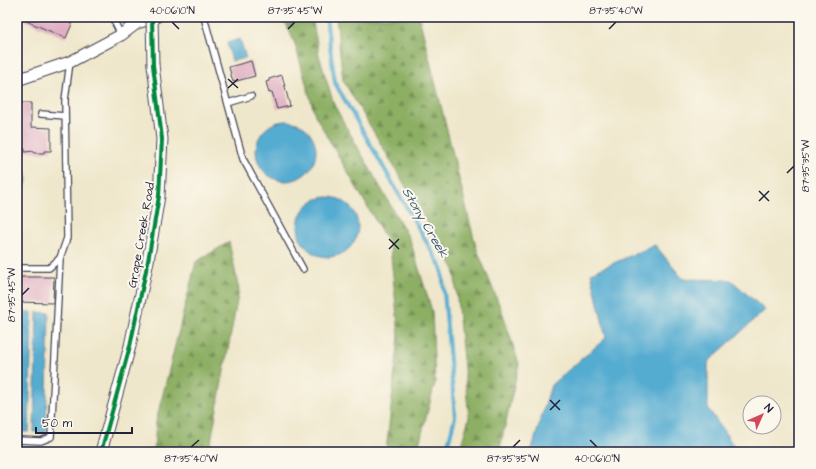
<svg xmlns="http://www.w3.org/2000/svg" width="816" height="469" font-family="'Architects Daughter',sans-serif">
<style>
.forest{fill:url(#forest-firs);stroke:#57684f}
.water{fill:#54acd1;stroke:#3b6786}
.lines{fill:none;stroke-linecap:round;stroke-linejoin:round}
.stream{stroke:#54acd1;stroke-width:4}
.building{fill:#dfaec1}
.service-casing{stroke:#414051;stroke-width:8}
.minor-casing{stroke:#414051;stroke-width:13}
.service{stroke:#fff;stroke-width:5.5}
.minor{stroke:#fff;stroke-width:11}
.minor-bridge-casing{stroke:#414051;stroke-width:13;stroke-linecap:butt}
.minor-bridge{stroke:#fff;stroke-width:11}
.cycleway-casing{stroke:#fbf7ec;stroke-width:6}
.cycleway{stroke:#00873e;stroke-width:4}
.ticks{fill:none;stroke:#22223b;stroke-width:1.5}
.labels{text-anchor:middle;stroke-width:4;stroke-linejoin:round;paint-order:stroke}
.street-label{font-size:12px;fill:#22223b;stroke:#fbf7ec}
.water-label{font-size:13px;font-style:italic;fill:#365977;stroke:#fbf7ec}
.neatline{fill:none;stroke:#22223b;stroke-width:1.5}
.ticks-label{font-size:10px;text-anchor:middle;fill:#22223b}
</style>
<defs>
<pattern id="forest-firs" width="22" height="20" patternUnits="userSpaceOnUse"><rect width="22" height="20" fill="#8caf63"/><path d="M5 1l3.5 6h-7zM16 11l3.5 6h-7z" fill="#728e53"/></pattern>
</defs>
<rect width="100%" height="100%" fill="#fbf7ec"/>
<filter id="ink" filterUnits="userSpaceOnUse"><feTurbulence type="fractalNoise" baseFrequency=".025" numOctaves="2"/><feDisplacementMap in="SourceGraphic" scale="8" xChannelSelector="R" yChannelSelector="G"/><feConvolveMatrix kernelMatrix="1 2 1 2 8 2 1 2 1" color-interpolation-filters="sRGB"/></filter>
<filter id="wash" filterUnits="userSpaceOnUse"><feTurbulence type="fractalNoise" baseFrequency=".012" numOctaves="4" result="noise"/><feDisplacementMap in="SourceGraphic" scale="16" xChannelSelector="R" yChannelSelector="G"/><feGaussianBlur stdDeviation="0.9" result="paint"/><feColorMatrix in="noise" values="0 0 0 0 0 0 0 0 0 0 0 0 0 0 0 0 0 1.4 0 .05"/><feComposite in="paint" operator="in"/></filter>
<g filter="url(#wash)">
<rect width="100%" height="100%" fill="#efe7cb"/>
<g class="forest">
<polygon points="283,17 312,17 319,55 334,105 410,240 432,311 435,383 417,452 386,452 399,336 390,246 315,115 295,44"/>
<polygon points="336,17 419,17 476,247 503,314 519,364 499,452 459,452 469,418 454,268 343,80"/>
<polygon points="229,242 239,290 209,452 154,452 156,422 196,262"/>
</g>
<g class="water">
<polygon points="240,39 246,58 232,61 227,43"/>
<circle cx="286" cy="151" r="30"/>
<path d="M17,162C30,170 31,186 17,194Z"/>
<circle cx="328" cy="227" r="30"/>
<polygon points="655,245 683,279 731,280 765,310 708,362 708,408 733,445 745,452 531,452 551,385 606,338 591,273"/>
<polygon points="20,312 32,312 29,432 17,432"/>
<polygon points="37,312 49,313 46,433 34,432"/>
</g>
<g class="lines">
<polyline class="stream" points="326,17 335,83 442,269 455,417 446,452"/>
</g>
<g id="blocks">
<g class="building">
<polygon points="17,17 75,17 66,38"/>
<polygon points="251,61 255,76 233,82 229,67"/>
<polygon points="282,75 290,106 277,109 272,92 269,93 266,82 269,81 269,79"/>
<polygon points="17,103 31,103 31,127 51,128 51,151 44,151 44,153 34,153 34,151 25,152 25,149 18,149"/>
<polygon points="17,277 54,277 53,303 17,302"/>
</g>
</g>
</g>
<g filter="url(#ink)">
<use href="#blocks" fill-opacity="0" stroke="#414051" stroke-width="1"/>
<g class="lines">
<defs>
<g id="service">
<polyline points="112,17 121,35"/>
<polyline points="204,17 243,159 303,269"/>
<polyline points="228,103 251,96"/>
<polyline points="41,114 65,116"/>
<polyline points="17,268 49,268 60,258 67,238 65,100 70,62"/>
<polyline points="17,440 41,441 51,437 60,258"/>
</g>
<g id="minor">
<polyline points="17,80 70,62 121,35 137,23 156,17"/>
<polyline points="101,452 130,346 148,261 159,196 162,139 153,65"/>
</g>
</defs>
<use href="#service" class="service-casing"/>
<use href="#minor" class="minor-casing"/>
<use href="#service" class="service"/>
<use href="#minor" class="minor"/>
<defs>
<polyline id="minor-bridge" points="152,17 153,65"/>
</defs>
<use href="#minor-bridge" class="minor-bridge-casing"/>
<use href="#minor-bridge" class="minor-bridge"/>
<defs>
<polyline id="cycleway" points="101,452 130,346 148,261 159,196 162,139 153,65 152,17"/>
</defs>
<use href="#cycleway" class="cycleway-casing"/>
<use href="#cycleway" class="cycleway"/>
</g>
</g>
<path class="ticks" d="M172,22L179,29M288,29L295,22M609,29L616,22M228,79L238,88M228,88L238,79M787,173L794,166M759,191L769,201M759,201L769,191M389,239L399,249M389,249L399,239M22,295L29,288M550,400L560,410M550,410L560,400M590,440L597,447M191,447L199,440M513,447L520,440"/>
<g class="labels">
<g class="street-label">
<text transform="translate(141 235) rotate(-80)" y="4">Grape Creek Road</text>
</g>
<g class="water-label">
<text transform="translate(426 222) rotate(60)" y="5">Stony Creek</text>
</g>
</g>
<rect width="816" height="469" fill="none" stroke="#fbf7ec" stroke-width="44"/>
<g transform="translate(762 415) rotate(45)"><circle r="19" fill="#fbf7ec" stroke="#a4a2a5"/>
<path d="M0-3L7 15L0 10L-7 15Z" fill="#d1495b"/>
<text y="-6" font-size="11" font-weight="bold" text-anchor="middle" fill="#22223b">N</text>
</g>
<path d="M36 427v6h96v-6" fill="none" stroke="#22223b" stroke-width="2"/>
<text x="42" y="427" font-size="12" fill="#22223b" stroke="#fbf7ec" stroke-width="3" paint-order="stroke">50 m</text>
<rect x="22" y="22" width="772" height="425" class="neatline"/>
<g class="ticks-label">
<text x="172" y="14">40°06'10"N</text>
<text x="295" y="14">87°35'45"W</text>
<text x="616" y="14">87°35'40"W</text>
<text transform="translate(805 166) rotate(-90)" y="4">87°35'35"W</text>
<text transform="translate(11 295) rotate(-90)" y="4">87°35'45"W</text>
<text x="191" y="462">87°35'40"W</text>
<text x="513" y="462">87°35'35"W</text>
<text x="597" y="462">40°06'10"N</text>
</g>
</svg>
